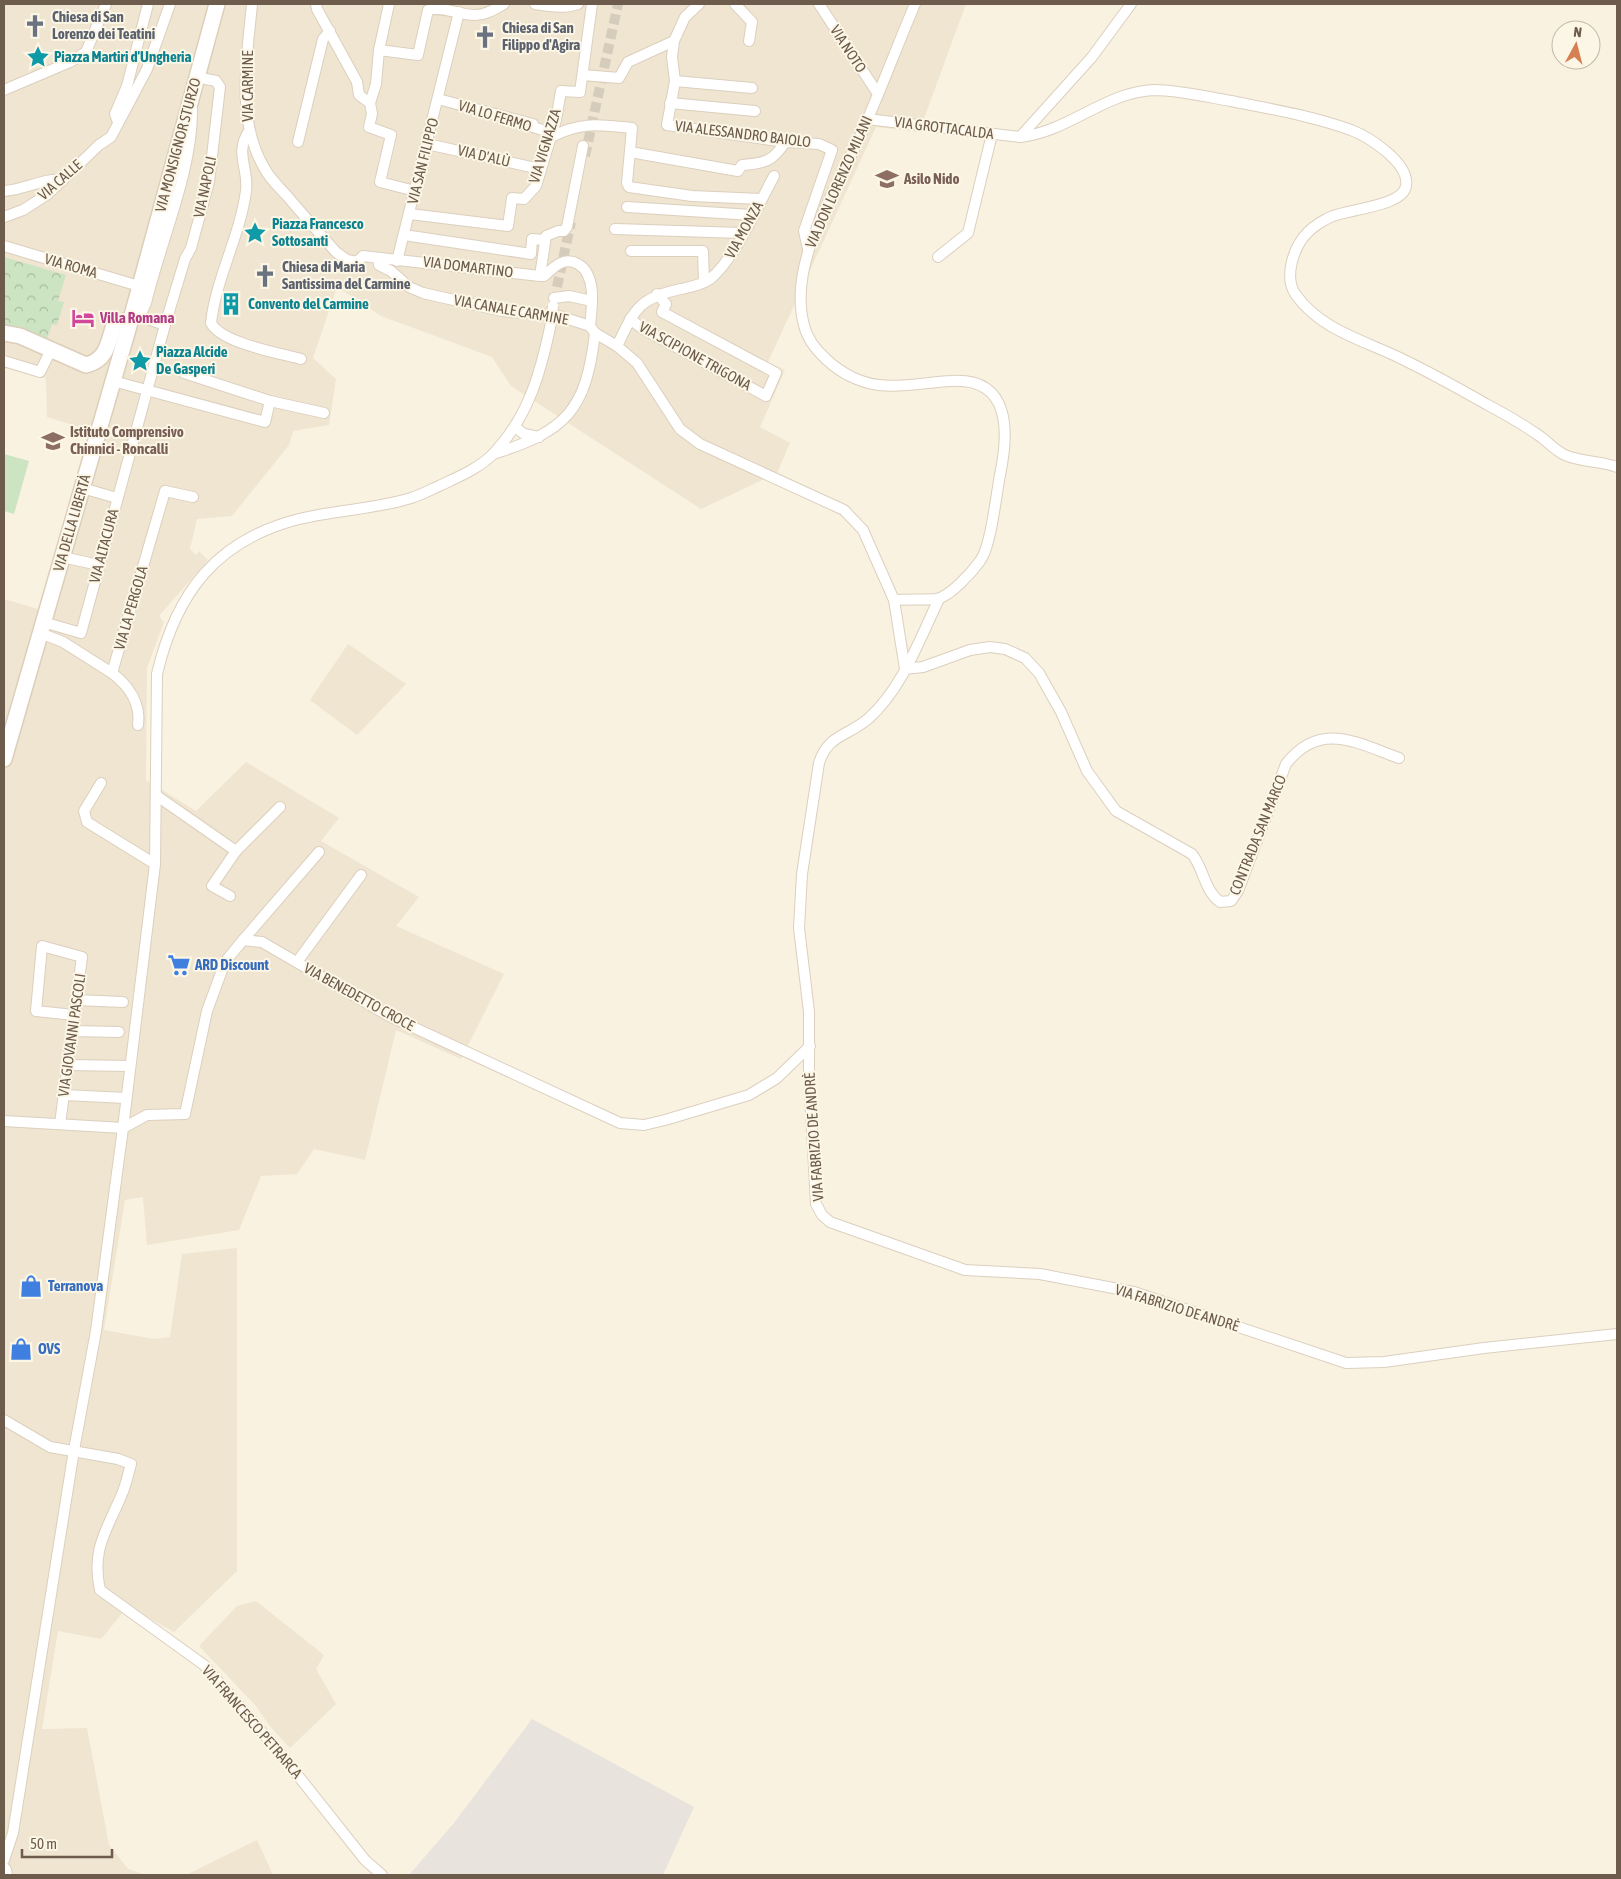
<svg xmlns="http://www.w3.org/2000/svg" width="1621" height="1879" font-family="'Asap Condensed',sans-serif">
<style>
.residential{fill:#efe5d0}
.industrial{fill:#e8e3dc}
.grass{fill:#cce4c2}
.park{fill:url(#park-crowns)}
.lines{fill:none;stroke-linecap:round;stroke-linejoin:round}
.minor-tunnel{stroke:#d6ccbc;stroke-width:10;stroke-dasharray:10 5;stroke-linecap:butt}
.minor-casing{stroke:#dccfbe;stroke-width:12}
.tertiary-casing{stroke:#dccfbe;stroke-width:16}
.secondary-casing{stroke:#ddceba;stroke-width:18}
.minor{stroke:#fff;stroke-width:10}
.tertiary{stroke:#fff;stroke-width:14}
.secondary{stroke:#fff;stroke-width:15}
.minor-bridge-casing{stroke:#dccfbe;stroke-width:12;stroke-linecap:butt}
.minor-bridge{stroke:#fff;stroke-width:10}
.labels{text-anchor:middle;stroke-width:4;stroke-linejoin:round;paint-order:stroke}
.worship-label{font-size:15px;font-weight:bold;fill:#5b616d;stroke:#fcf6e6;text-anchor:start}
.street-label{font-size:15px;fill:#6d5b4b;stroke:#fcf6e6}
.culture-label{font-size:15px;font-weight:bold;fill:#0d838f;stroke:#fcf6e6;text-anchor:start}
.education-label{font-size:15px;font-weight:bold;fill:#785e54;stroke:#fcf6e6;text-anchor:start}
.hotel-label{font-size:15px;font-weight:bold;fill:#b23c85;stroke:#fcf6e6;text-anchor:start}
.shop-label{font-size:15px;font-weight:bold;fill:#366cbe;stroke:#fcf6e6;text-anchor:start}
</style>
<defs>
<pattern id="park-crowns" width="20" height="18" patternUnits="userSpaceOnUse" patternTransform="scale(1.25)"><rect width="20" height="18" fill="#cce4c2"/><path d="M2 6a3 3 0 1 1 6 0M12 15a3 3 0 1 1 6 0" fill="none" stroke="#aabca0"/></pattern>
</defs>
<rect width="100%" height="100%" fill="#f9f2e1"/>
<g class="residential">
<polygon points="4,4 966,4 919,132 876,127 768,362 785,370 760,427 790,443 777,473 701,509 511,386 492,357 381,316 337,287 313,358 336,379 329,425 293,431 289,445 232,516 197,519 190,549 196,555 199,551 208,560 159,616 164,622 147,668 146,780 196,811 246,762 339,818 321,841 419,897 396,926 504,974 461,1059 396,1030 365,1160 314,1149 297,1174 261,1176 239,1230 147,1245 143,1197 125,1200 104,1330 154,1339 170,1337 182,1254 237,1248 237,1571 174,1632 128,1606 101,1639 58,1631 42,1729 87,1728 109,1845 128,1869 146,1875 4,1875 4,599 38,609 92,431 47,417 46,378 4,368"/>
<polygon points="348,644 406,684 357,735 310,700"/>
<polygon points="256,1601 324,1655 316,1669 336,1704 290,1748 269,1725 256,1706 199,1646 237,1606"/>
<polygon points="257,1840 273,1875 186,1875"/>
</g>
<polygon class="industrial" points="532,1719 694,1807 663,1875 409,1875 454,1823"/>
<polygon class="grass" points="4,454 29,461 14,514 4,511"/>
<polygon class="park" points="4,257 66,275 58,301 64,302 57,325 52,324 46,342 15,326 4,326"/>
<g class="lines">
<g class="minor-tunnel">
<polyline points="585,156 618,4"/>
<polyline points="557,287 571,222"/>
</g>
<defs>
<g id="minor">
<path d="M252,4C247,59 235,121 266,171C272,181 281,189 288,197C304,216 320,234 336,252L347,260L357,262L363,256L540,276"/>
<polyline points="316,4 317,9 357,82 359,95 370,103 372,114 369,127 391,135 380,182 415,191"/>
<path d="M535,4C549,6 565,9 578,4"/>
<polyline points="735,4 752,22 749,41"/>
<polyline points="819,4 878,94"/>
<polyline points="674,41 672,57 675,81 667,125 785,142 819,144 832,150 804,231 808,249"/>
<path d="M379,50L418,55L428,10C444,6 459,15 475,15C486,15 495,9 504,4"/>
<polyline points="583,75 619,78 628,62 674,41 685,17 699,4"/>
<polyline points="675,81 752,88"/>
<polyline points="4,90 70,62 86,52 106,4"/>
<polyline points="438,99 533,124 533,127 552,133"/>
<polyline points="370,103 376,84 379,50 389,4"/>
<polyline points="670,103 755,111"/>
<path d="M867,119L1020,137C1068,132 1105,92 1154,90C1179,90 1207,97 1231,101C1271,109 1312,116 1351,130C1369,137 1410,163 1406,186C1403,206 1350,209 1333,216C1325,219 1314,226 1308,232C1294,246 1283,277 1296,295C1321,330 1363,340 1400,358C1429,372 1458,388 1486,404C1505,414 1524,425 1541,437C1549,443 1556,451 1565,455C1580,462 1601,461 1617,467"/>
<polyline points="118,122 115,114 127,86 148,4"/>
<path d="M249,131C234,153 249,168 246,191C240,236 216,278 211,323C221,343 279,353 301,359"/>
<path d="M551,137C582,121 599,125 632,128L627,183L629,187L692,196L761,199"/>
<polyline points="1020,137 1092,57 1131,4"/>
<polyline points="298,142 323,39 330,31"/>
<polyline points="427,144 540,169"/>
<path d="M583,146L567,227L564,231H558L546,236L540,276H544C554,267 564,256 578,264C597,275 592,307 590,326"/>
<path d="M630,152L738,171L742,165C764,163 773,162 785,142"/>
<path d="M4,191C24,190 43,178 62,180"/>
<polyline points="627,207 752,215"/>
<polyline points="410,214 508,226 512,198 524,199 536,186 556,120 561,91 580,92 592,4"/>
<polyline points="4,217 23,210 48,194 99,145 111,137 147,69 170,4"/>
<polyline points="615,229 742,233"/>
<polyline points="404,235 531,254 532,239 544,240"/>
<polyline points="4,246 139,286"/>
<polyline points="631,251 703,251 704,282"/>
<polyline points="938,257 968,233 992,134"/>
<polyline points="378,258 379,265 391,271 409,287 423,293 502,311 559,316 590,326 595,333 617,346 637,363 680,429 700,444 844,510 863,530 894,600 905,669"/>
<polyline points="397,261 459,12"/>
<polyline points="554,298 569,296 592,301"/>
<polyline points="136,315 165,325"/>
<path d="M140,316L146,303C160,243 193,170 192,109"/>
<polyline points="630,319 643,329 766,396 776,373 662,312 666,304 657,294"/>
<path d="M617,346C635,309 638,298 681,289C690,287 702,285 710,279C735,259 758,205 774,176"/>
<polyline points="4,361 40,372 51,350"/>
<polyline points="184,373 270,401 324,413"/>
<polyline points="113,381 265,422 270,401"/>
<polyline points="515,427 524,434 539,437"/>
<path d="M493,454C567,431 586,410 595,333"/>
<polyline points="82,488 117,498"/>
<polyline points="62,557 99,565"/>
<path d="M939,599C919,640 903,687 869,718C849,736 828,734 819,763L802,874L799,928L809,1012V1075L816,1204L822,1215L830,1222L965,1270L1040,1274L1134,1292L1346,1363L1384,1362L1484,1348L1617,1334"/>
<path d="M894,600C908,599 923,600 936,599C950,597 972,572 980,561C991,547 996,495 1000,475C1009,432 1011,377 951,381C927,382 903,388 879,385C860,383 841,373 827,360C817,351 807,339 804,325C787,263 837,188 862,132C881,90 897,46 915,4"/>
<polyline points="43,622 81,633 165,325 185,259 191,248 209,182 220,87 216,81 196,77"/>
<polyline points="40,633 63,642 112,673 165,491 193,497"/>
<path d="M905,669L923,667L970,650L990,647L1005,649L1025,658L1039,673L1061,712L1087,771L1116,811L1192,854C1204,869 1204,890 1220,902L1231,901L1238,891L1286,764C1320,720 1357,743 1399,758"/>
<path d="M112,673C129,686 141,704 138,725"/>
<polyline points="101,783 84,811 87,822 155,864"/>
<polyline points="157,796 236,851"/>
<polyline points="230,896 212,886 236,851 280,807"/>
<polyline points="243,940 319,852"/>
<polyline points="297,962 361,875"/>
<polyline points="76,1000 123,1002"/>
<polyline points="72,1031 119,1032"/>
<polyline points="68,1065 130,1066"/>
<polyline points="64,1095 126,1098"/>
<polyline points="4,1121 123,1128 147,1115 185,1114 207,1011 225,962 243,940 262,942 389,1016 620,1123 644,1125 665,1120 749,1095 777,1078 810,1046"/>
<polyline points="60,1124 82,957 42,946 36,1011 74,1015"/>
<path d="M4,1420L50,1447L118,1459L131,1464C128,1474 126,1485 122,1494C107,1530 91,1549 100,1590L204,1665L280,1753L365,1860L382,1875"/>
<path d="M4,1860L13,1833L74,1450L96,1331L123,1128L155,864L157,674C176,593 216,540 299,519C336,510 376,509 411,498C421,495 430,490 439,486C458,477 480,468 494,453C529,416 541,371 551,323"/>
</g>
<polyline id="tertiary" points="4,1870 5,1875"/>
<g id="secondary">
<path d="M4,333L20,336L86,365C107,360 108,343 114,325L131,319"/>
<polyline points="4,759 131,319 217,4"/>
</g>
</defs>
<use href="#minor" class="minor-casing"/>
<use href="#tertiary" class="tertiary-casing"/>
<use href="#secondary" class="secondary-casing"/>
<use href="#minor" class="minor"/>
<use href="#tertiary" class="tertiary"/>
<use href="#secondary" class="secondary"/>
<defs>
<polyline id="minor-bridge" points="551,323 553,306"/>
</defs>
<use href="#minor-bridge" class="minor-bridge-casing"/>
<use href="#minor-bridge" class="minor-bridge"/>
</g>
<defs>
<symbol id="church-bare" viewBox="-9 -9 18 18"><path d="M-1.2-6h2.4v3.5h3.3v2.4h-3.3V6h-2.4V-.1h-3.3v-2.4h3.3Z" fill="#6b7280" stroke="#fcf6e6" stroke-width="2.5" paint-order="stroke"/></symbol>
<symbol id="sight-bare" viewBox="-9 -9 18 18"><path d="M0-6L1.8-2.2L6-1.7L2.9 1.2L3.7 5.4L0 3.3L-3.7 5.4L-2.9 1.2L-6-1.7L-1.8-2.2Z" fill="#0f9aa8" stroke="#fcf6e6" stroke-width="2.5" paint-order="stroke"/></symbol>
<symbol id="school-bare" viewBox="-9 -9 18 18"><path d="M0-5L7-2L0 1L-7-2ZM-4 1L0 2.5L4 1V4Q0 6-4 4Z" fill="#8d6e63" stroke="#fcf6e6" stroke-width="2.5" paint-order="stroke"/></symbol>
<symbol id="building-bare" viewBox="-9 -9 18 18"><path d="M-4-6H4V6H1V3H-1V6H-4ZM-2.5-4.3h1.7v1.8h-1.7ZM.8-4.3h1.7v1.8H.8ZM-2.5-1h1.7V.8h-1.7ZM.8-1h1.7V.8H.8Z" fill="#0f9aa8" stroke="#fcf6e6" stroke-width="2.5" paint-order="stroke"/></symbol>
<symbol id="hotel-bare" viewBox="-9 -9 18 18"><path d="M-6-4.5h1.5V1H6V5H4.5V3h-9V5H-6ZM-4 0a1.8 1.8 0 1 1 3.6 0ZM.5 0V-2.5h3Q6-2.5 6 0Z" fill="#d1479c" stroke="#fcf6e6" stroke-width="2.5" paint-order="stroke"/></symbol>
<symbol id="supermarket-bare" viewBox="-9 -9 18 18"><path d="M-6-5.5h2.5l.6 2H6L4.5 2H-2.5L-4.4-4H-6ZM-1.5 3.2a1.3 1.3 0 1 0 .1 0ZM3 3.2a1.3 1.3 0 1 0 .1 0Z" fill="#3f7fe0" stroke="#fcf6e6" stroke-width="2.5" paint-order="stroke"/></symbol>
<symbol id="shop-bare" viewBox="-9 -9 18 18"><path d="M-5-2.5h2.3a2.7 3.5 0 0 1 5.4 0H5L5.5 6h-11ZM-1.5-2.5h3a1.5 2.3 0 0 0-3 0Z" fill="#3f7fe0" stroke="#fcf6e6" stroke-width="2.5" paint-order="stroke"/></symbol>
</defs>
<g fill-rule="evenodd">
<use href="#church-bare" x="19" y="10" width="32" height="32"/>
<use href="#church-bare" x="469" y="21" width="32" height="32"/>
<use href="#sight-bare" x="22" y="41" width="32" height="32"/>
<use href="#school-bare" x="871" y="163" width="32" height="32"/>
<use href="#sight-bare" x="239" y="217" width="32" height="32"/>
<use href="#church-bare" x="249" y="260" width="32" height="32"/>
<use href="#building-bare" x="215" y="288" width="32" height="32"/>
<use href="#hotel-bare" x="67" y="302" width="32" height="32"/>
<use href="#sight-bare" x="124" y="345" width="32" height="32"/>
<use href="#school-bare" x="37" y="425" width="32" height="32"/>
<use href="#supermarket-bare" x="163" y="949" width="32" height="32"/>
<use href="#shop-bare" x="15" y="1270" width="32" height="32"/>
<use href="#shop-bare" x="5" y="1333" width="32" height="32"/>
</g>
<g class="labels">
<g class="worship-label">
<text x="52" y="22">Chiesa di San<tspan x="52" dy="17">Lorenzo dei Teatini</tspan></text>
<text x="502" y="33">Chiesa di San<tspan x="502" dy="17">Filippo d'Agira</tspan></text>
<text x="282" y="272">Chiesa di Maria<tspan x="282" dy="17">Santissima del Carmine</tspan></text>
</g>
<g class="street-label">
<text transform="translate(848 49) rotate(57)" y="5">VIA NOTO</text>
<text transform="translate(248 86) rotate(-90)" y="5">VIA CARMINE</text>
<text transform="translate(495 116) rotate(17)" y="5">VIA LO FERMO</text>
<text transform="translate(944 128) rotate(7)" y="5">VIA GROTTACALDA</text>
<text transform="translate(743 134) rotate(7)" y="5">VIA ALESSANDRO BAIOLO</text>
<text transform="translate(178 145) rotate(-75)" y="5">VIA MONSIGNOR STURZO</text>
<text transform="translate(545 146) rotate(-73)" y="5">VIA VIGNAZZA</text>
<text transform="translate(484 156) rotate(13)" y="5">VIA D'ALÙ</text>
<text transform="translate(423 161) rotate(-76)" y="5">VIA SAN FILIPPO</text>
<text transform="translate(60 180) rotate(-41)" y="5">VIA CALLE</text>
<text transform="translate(839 182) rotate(-66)" y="5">VIA DON LORENZO MILANI</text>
<text transform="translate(205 187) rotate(-78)" y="5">VIA NAPOLI</text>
<text transform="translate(744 230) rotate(-61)" y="5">VIA MONZA</text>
<text transform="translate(71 266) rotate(16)" y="5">VIA ROMA</text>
<text transform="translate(468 267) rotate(7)" y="5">VIA DOMARTINO</text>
<text transform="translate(511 310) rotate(10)" y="5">VIA CANALE CARMINE</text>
<text transform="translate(695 356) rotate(29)" y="5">VIA SCIPIONE TRIGONA</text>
<text transform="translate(72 523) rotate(-74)" y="5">VIA DELLA LIBERTÀ</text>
<text transform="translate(104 546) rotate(-75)" y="5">VIA ALTACURA</text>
<text transform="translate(131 608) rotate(-74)" y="5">VIA LA PERGOLA</text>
<text transform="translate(1258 835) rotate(-68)" y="5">CONTRADA SAN MARCO</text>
<text transform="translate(359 997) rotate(29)" y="5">VIA BENEDETTO CROCE</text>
<text transform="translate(72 1035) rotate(-82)" y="5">VIA GIOVANNI PASCOLI</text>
<text transform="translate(814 1137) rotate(-94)" y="5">VIA FABRIZIO DE ANDRÈ</text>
<text transform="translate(1177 1308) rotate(17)" y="5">VIA FABRIZIO DE ANDRÈ</text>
<text transform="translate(252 1722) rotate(49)" y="5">VIA FRANCESCO PETRARCA</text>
</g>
<g class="culture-label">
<text x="54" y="62">Piazza Martiri d'Ungheria</text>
<text x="272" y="229">Piazza Francesco<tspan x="272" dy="17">Sottosanti</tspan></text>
<text x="248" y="309">Convento del Carmine</text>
<text x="156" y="357">Piazza Alcide<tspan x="156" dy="17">De Gasperi</tspan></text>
</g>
<g class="education-label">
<text x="904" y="184">Asilo Nido</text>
<text x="70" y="437">Istituto Comprensivo<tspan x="70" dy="17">Chinnici - Roncalli</tspan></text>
</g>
<g class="hotel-label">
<text x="100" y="323">Villa Romana</text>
</g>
<g class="shop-label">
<text x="195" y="970">ARD Discount</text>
<text x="48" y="1291">Terranova</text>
<text x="38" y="1354">OVS</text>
</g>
</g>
<rect width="1621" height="1879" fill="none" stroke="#6d5b4b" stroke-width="10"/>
<g transform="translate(1576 45) rotate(7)"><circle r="24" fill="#fcf6e6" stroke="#c3b8a8"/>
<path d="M0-4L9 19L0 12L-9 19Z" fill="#d67f53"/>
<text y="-8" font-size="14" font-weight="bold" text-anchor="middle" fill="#6d5b4b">N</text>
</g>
<path d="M22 1849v8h90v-8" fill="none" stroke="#6d5b4b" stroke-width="2.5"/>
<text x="30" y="1849" font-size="15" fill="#6d5b4b" stroke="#fcf6e6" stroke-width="4" paint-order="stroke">50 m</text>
</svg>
